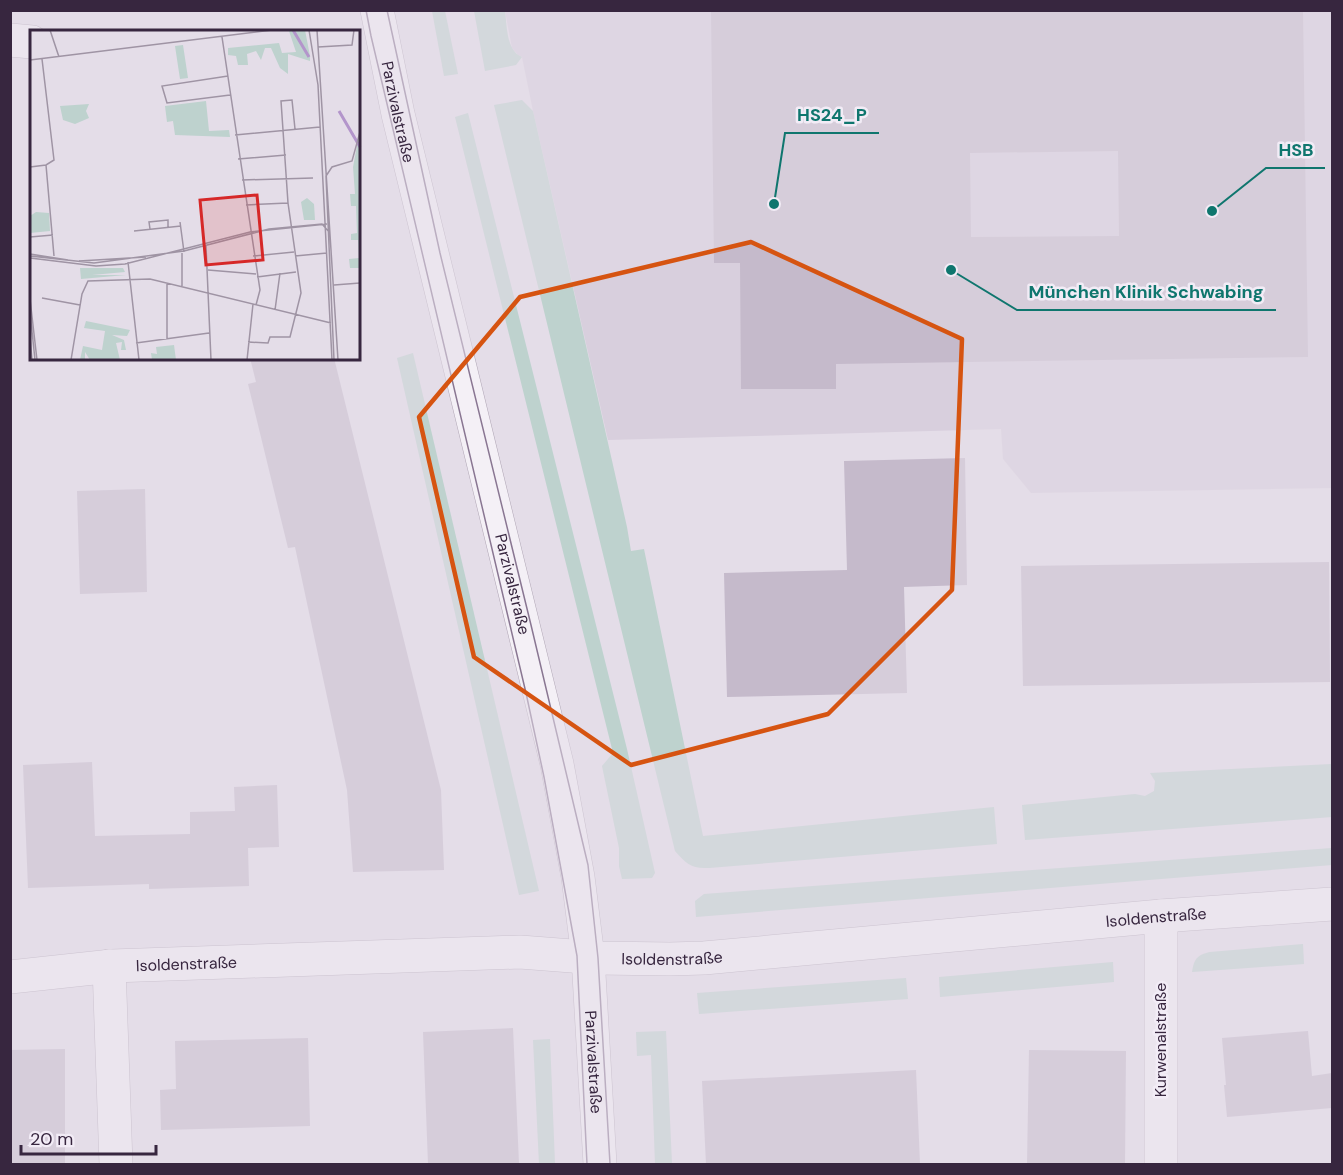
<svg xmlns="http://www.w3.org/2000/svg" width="1343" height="1175" font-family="'DM Sans',sans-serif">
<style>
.built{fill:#d8cfdd}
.green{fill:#bed2ce}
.building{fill:#c5bacb;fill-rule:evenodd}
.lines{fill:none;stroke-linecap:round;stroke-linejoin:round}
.minor-casing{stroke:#b0a6b5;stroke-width:34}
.minor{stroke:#f4f0f6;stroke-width:33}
.tram{stroke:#897692;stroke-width:1.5}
.marked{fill:none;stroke:#d65411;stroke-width:4.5;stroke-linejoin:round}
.labels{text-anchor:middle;stroke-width:5;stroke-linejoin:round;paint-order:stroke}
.street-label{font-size:16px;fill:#37263f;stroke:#f2ecf6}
.inset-river{fill:none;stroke:#b395cb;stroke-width:3}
.inset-road{fill:none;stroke:#9f94a4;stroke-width:1.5}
.view{fill:#d62828;fill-opacity:0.15;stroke:#d62828;stroke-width:3}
.inset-edge{fill:none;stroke:#37263f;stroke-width:3}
.leader{fill:none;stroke:#0f766e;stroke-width:2}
.callout-dot{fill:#0f766e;stroke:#f2ecf6;stroke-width:2}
.callout-label{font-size:18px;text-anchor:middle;font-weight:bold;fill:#0f766e;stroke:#f2ecf6;stroke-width:5;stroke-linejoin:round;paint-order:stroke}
</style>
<rect width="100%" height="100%" fill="#e4dde8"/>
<polygon class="built" points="505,11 1332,11 1332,488 1031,493 1003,459 1001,429 608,440 533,111 522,57 518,55 512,48"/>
<g class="green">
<polygon points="432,11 445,11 458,74 444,76"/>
<path d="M474,11H505C507,25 506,51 522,57L516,65L485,71Z"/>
<path d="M522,100L533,111L627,527L631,551L644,549L703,836L994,807L997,844L709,868C691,869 687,864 675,851L494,105Z"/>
<polygon points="468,113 627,749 655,873 652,878 622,879 619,866 619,848 602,766 613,753 455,117"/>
<polygon points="413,353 539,891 519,895 397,358"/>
<polygon points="1332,764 1332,817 1025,840 1022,805 1135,794 1145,796 1154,791 1155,781 1150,773"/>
<polygon points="1332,848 1332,865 696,917 695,901 704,894"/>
<path d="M1303,944L1304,964L1192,972C1194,959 1197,955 1210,952Z"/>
<polygon points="1113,962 1114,982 940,997 939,977"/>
<polygon points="906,978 908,999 699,1014 697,993"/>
<polygon points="666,1031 672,1164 655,1164 651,1055 637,1056 636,1032"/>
<polygon points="550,1039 555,1164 539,1164 533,1040"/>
</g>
<g class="building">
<path d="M711,10H1303L1308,357L836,364V389H741L740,263H714ZM1118,151L1119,236L971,237L970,153Z"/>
<polygon points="250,358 334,358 439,782 441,790 444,870 353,872 347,790 295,547 288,548 248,384 256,382"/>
<polygon points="965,458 967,585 904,587 907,693 727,697 724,573 847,570 844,461"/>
<polygon points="145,489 147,592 80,594 77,491"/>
<polygon points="1329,562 1330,682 1023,686 1021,566"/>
<polygon points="92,762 95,836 190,834 190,812 235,811 234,787 277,785 279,847 248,848 249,886 149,889 149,884 28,888 23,765"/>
<polygon points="513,1028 519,1164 428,1164 423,1032"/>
<polygon points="1308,1031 1312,1076 1332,1073 1332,1108 1227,1117 1224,1085 1226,1085 1222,1038"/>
<polygon points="308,1038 310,1126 161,1130 160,1090 176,1089 175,1041"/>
<polygon points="65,1049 65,1164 10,1164 10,1050"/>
<polygon points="1029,1050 1126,1051 1125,1164 1027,1164"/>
<polygon points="916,1070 920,1164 706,1164 702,1081"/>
</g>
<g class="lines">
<defs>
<g id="minor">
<path id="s1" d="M377,10L398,114L557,764L578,877L588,957L600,1164"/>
<polyline points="10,40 32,42"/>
<polyline points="1161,916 1161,1164"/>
<polyline points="109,966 116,1164"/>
<path id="s2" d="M10,977L112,966L520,952L598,958L670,959L704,958L1161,916L1332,904"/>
</g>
</defs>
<use href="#minor" class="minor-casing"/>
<use href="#minor" class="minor"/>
<g class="tram">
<polyline points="366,10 371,36 526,693 544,777 577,956 587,1164"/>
<polyline points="387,10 440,253 531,625 588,865 598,958 610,1164"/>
</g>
</g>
<path d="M0 0H1343V1175H0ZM751,242L962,339L952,590L828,714L631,765L474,657L419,417L520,297Z" fill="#e4dde8" fill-opacity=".55" fill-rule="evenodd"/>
<path class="marked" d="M751,242L962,339L952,590L828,714L631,765L474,657L419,417L520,297Z"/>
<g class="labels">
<g class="street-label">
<text dy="6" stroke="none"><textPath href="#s1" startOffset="104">Parzivalstraße</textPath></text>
<text dy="6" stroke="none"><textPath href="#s1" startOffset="590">Parzivalstraße</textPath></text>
<text dy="6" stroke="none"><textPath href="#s2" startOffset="1149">Isoldenstraße</textPath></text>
<text dy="6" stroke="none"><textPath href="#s2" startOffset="663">Isoldenstraße</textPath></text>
<text dy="6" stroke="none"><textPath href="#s2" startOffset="177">Isoldenstraße</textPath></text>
<text transform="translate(1160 1040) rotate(-90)" y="6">Kurwenalstraße</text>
<text dy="6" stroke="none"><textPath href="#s1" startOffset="1076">Parzivalstraße</textPath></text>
</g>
</g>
<g transform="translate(30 30)">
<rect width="330" height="330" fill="#e4dde8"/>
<path d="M251,0H275L280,26V31L258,24V44L250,38L241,18H235L231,30L226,21L217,24L218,35H208L206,26L198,25V18L249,13L252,23L266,22L259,1ZM153,15L158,48L150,49L145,16ZM176,71L179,101L199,100L200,107L145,105L143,91L137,92L135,76ZM59,74L56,81L59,88L45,94L33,90L30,76ZM330,100V248L329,238H320L319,229L329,228L328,210H321V204L327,203L326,176H321L320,164H325L323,137ZM277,168L284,174L285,190H274L271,172ZM6,182L19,183L20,201L0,203V186ZM50,238H93L95,242L62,245H96L51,249ZM56,291L100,300L97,306L82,305L94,310L96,320H91L92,312L86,313L90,330H60L55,322V330H50L53,316L72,320L75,301L54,298ZM144,315L146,330H122L121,323L127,324L126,317Z" fill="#bed2ce"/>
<path class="inset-river" d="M263,0L279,27M309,81L330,117"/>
<path class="inset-road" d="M20,0L29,27M279,0L288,55L302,330M287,0L308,330M192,7L230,260L226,275M288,17L322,15L324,0M0,30L242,0M198,46L132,56L137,73L200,65M205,105L290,97M208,129L256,125M16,135L24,226M0,137L16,135L24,130L12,29M212,150L283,148M216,175L258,173M150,192L154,222M120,199L119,192L138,190V197M104,201L151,196M0,207L23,205M176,216L181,330M152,223V256M0,224L38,230M0,226L64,233L154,221L239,199L292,194L300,203M223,226L264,222M265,226L297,223M0,228L66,236L95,234L220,202L297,194M49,231L116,227M98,232L109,330M178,240L226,244M227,247L266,242M137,253V309M304,255L330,253M12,268L50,275M0,269L7,330M245,280L250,243M0,282L5,330M0,308L2,330M218,312L238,313L240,307H260L271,263L258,173L251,71L262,70L265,99M106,313L179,303M41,330L52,264L58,251L120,249L301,293M217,330L223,274M304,330L296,146L302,137L322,131L330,102"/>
<path class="view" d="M227,165L233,230L176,235L170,170Z"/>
<rect width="330" height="330" class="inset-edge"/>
</g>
<path class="leader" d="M774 204L785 133H879M1212 211L1266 168H1325M951 270L1017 310H1276"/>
<g class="callout-dot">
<circle cx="774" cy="204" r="6"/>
<circle cx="1212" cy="211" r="6"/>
<circle cx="951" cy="270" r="6"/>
</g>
<g class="callout-label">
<text x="832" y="121">HS24_P</text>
<text x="1296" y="156">HSB</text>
<text x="1146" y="298">München Klinik Schwabing</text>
</g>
<rect width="1343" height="1175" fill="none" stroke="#37263f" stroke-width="24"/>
<path d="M21 1145v9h135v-9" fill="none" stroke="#37263f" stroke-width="3"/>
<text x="30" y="1145" font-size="18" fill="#37263f" stroke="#f2ecf6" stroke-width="4.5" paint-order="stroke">20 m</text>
</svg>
